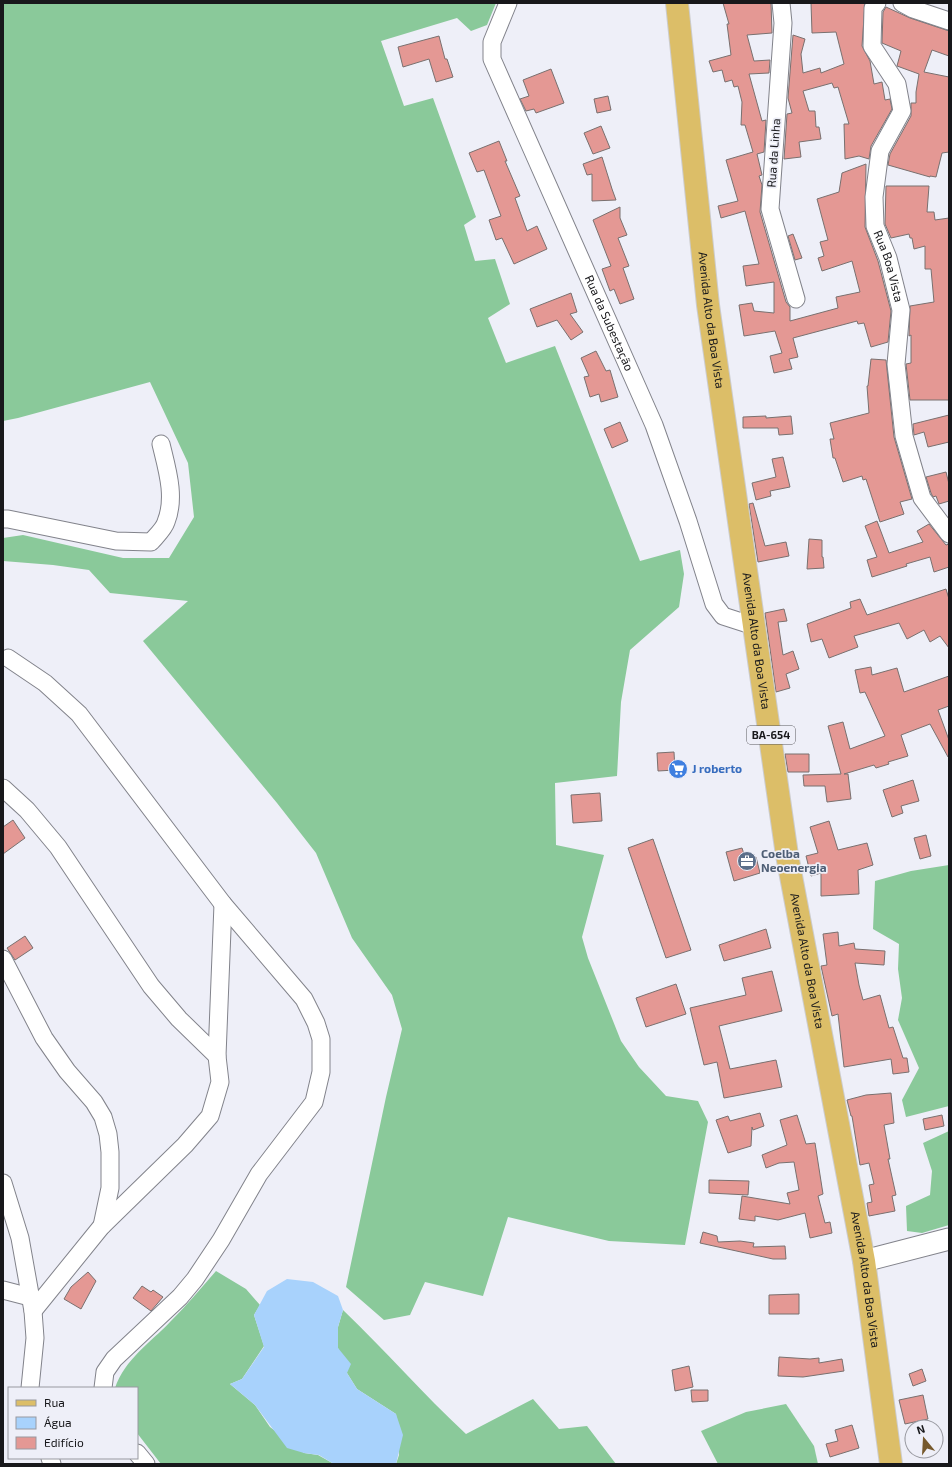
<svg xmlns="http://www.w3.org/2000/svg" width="952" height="1467" font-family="'Exo 2',sans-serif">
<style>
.forest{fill:#8ac99a}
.water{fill:#a8d2fc}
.building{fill:#e49894;stroke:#79706f}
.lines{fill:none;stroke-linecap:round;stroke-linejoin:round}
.minor-casing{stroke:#82838b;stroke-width:19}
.tertiary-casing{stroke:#82838b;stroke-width:23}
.primary-casing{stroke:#cccccd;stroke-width:24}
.minor{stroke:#fff;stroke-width:17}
.tertiary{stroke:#fff;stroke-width:21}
.primary{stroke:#dcbe68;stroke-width:22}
.labels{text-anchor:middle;stroke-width:3.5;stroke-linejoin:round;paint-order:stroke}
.shield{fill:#eeeff8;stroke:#58585d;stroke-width:1}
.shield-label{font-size:11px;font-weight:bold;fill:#18181b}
.street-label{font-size:12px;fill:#18181b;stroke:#eeeff8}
.shop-label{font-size:12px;font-weight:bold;fill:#366cbe;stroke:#eeeff8;text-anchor:start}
.service-label{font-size:12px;font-weight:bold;fill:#4e5e75;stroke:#eeeff8;text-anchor:start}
</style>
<rect width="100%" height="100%" fill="#eeeff8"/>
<g class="forest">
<polygon points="3,3 496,3 487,25 471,31 457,18 381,41 404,106 433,98 476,217 464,225 475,261 495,259 510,304 488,318 506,363 555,346 640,561 680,550 684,574 679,607 630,650 621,702 617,776 555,783 556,845 604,855 582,937 588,958 621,1041 639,1067 666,1096 698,1101 708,1122 685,1245 609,1241 508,1217 483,1296 425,1282 410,1315 384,1320 346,1287 386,1097 402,1029 392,995 352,938 316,853 277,803 143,641 188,601 110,593 89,570 53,565 3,561 3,538 23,535 123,558 169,558 194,517 188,463 150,382 18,418 3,421"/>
<polygon points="949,865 949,1106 906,1117 902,1100 919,1068 898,1020 902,998 898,969 899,944 873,929 875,881 911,871"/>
<polygon points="949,1131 949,1225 922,1233 907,1231 906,1206 930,1195 932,1171 923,1143"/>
<path d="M216,1271L246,1289L260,1305L254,1315L264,1346L242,1379L230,1384L255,1405L270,1427L304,1453L318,1455L334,1464H161L137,1433V1388H115C125,1359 150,1343 170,1322C186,1306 201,1288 216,1271Z"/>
<path d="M343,1310C385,1350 423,1394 466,1434L533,1399L559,1429L587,1426L616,1464H396L399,1455L396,1414L357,1389L347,1373L338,1348V1327Z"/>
<polygon points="786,1404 814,1446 818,1464 718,1464 701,1431 746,1412"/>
</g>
<polygon class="water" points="287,1279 313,1282 338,1296 343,1310 338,1327 338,1348 351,1364 347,1373 357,1389 396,1414 403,1435 396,1464 334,1464 319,1455 304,1453 287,1448 255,1405 230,1384 242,1379 264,1347 254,1315 267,1291"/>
<g class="building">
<polygon points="723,3 771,3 772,33 747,35 754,61 770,60 769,73 749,74 762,121 766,120 764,152 757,154 762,175 759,176 762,185 760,212 786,302 790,307 790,321 838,308 836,297 860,292 852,261 822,271 818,258 824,256 820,242 828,240 817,199 839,192 842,173 866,164 865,227 878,261 891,311 888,342 871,347 864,323 858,324 857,321 793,338 798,357 789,359 792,369 774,373 770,356 782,353 775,331 744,336 739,305 752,303 754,311 774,313 774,282 746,286 743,266 759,264 745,211 721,218 718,206 738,201 726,160 753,152 745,125 741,125 742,102 738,86 734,87 732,80 725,82 722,70 713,72 709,61 731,55 727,24 729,24"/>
<polygon points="811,3 865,3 862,46 870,61 874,84 882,82 885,100 890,99 892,109 871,146 869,159 859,156 845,159 844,124 849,124 838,87 834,88 832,83 803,91 809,111 815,111 816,127 819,127 821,139 799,142 801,157 784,159 787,114 792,113 788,98 793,35 805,39 801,54 803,73 820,68 821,73 844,64 836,32 812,33"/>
<polygon points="886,7 910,18 949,31 949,56 932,50 924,72 949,77 949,152 942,153 936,177 930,176 930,177 888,165 890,154 911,116 911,103 916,103 916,92 919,74 897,66 901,51 882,43 883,12"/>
<polygon points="439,36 445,59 447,59 453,77 436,82 429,59 403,67 398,47"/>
<polygon points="551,69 564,103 536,113 534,109 526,111 520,99 529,96 523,80"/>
<polygon points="608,96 611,110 597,113 594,99"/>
<polygon points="601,126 610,148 593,154 584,133"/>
<polygon points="499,141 507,161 505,161 520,196 515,198 527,231 537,226 547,249 514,264 502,238 496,240 489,220 501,216 484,170 477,172 469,153"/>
<polygon points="602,157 612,189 616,200 592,201 592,174 587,175 583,164"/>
<polygon points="886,186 929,186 927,212 934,212 935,220 949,218 949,400 910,400 906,364 911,363 911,335 909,336 910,306 934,302 931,269 925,269 925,246 914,249 912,238 910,238 909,234 891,238 885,224"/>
<polygon points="620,207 620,218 627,235 618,238 629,266 623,268 634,299 620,304 614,289 610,291 602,269 611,266 593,220"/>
<polygon points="793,234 802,258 795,260 788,236"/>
<polygon points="571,293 577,312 570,314 583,332 571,340 557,320 537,327 530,309"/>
<polygon points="596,351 606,371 610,370 618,397 601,402 599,394 590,397 584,377 589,376 581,358"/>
<polygon points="871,359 886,360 894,437 912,499 900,502 904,514 880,522 866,479 863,480 862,476 843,482 835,458 833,458 830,439 834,439 830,423 869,413 867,386 868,386"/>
<polygon points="949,415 949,442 928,447 924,432 914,435 913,424"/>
<polygon points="766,416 766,418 791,416 793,434 779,435 778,428 743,428 743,417"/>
<polygon points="620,422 628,441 612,448 604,429"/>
<polygon points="783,457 790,487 770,491 771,496 756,500 752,483 776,477 772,459"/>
<polygon points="946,472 949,484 949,501 939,504 936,496 933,497 931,493 926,477"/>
<polygon points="753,503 765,546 786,542 789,556 758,562 749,504"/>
<polygon points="877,521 889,553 923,542 917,531 929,524 946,545 949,544 949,567 934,572 930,557 906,564 907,566 872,577 867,560 877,557 865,526"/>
<polygon points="809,539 822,540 822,557 823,557 824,568 807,569"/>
<polygon points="946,589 949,599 949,648 940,636 930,642 924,630 907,639 899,623 854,636 858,647 829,658 822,639 811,642 807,624 851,608 850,602 860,599 867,615"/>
<polygon points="784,609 787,621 778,622 783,655 793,651 799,669 786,674 790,688 776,692 765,613"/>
<polygon points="871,667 872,675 897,668 904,692 949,676 949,706 938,710 949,740 949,756 948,757 930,724 901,735 908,756 888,762 889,764 876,768 874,765 844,774 848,774 851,799 827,802 825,786 804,786 803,775 841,774 828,726 843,722 850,749 885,736 865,692 860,693 855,670"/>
<polygon points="674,752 675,770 658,771 657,753"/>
<polygon points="785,754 809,754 809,772 788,772"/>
<polygon points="913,780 919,801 901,806 903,813 892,817 883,790"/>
<polygon points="600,793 602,821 573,823 571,795"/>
<polygon points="13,820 25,838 3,854 3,827"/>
<polygon points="829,821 838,850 867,843 873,865 858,870 859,894 821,896 821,873 811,876 806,856 818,853 810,827"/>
<polygon points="926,835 931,856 920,859 914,838"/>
<polygon points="653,839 691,950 666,958 628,848"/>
<polygon points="742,848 746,860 756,857 760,873 734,881 726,852"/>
<polygon points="766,929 771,948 724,961 719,945"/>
<polygon points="838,932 839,946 854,943 855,949 885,951 884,965 855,963 859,985 863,1000 880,995 889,1028 893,1027 903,1058 907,1058 909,1072 893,1074 891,1059 844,1067 838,1014 832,1016 821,966 827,965 823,934"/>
<polygon points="25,936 33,948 15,960 7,948"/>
<polygon points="772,971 782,1011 719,1026 730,1069 776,1060 782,1087 724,1098 717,1062 704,1065 690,1008 746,995 742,978"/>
<polygon points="676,984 686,1014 646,1027 636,998"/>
<polygon points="891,1093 894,1123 884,1125 890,1159 888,1159 896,1195 892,1196 895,1211 869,1216 867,1203 872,1202 869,1185 874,1184 869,1163 860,1165 852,1116 851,1116 847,1100 866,1095"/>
<polygon points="760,1113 764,1126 753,1130 752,1127 751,1146 728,1153 716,1120 728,1116 730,1121"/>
<polygon points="797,1115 806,1144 815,1143 823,1194 818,1196 825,1223 830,1222 832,1233 810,1238 805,1213 778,1220 755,1216 755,1221 739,1219 742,1196 790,1204 787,1193 799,1190 794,1162 779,1163 766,1168 762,1155 787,1145 780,1120"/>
<polygon points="942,1115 944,1126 925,1130 923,1119"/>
<polygon points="709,1180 749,1181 748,1195 709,1193"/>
<polygon points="703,1232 717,1236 718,1242 740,1241 754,1243 753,1247 785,1246 786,1259 773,1259 700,1243"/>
<polygon points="88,1272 96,1281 81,1309 64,1299 71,1287"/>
<polygon points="142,1286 151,1292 153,1290 163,1297 151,1311 133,1298"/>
<polygon points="799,1294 799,1314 769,1314 769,1295"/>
<polygon points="779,1357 810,1359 819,1358 819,1363 842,1359 844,1371 803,1377 778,1376"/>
<polygon points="689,1366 693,1387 675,1391 672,1370"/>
<polygon points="922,1369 926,1381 913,1386 909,1374"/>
<polygon points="691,1390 708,1390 708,1401 692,1402"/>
<polygon points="923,1395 928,1419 905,1424 899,1400"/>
<polygon points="852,1425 859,1448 830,1457 826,1444 838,1441 835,1430"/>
</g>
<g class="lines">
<defs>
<g id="minor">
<path id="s1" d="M508,3L492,42V59L654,425L688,521L714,604L723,616L754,626"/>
<polyline points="781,3 783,23 770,209 796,299"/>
<path id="s2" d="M877,3L873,8L872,46L897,84L902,111L880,151L874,197L875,226L888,258L901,310L896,364L904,436L922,498L949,534"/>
<polyline points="902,3 913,9 949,21"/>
<path d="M3,519H8L116,541L151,542C156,536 164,529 166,522C176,497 167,469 161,444"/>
<polyline points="8,658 45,683 79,714 223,904 304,999 316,1023 321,1039 321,1072 314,1102 259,1174 221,1240 195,1279 180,1297 114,1359 105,1372 103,1388"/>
<polyline points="3,788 27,810 58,847 151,986 179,1019 217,1056"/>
<polyline points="3,959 44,1038 67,1071 94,1102 103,1117 108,1134 110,1152 110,1188 102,1226"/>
<polyline points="3,1183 20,1238 33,1311 35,1338 30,1388"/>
<polyline points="3,1290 30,1297"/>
<polyline points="33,1311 101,1227 185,1145 210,1116 220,1082 217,1056 223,904"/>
<polyline points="137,1453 146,1464"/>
<polyline points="50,1458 52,1464"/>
</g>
<polyline id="tertiary" points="864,1261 949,1239"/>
<g id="primary">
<path id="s3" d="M677,3L708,305L754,626L787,855L864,1261L891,1464"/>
</g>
</defs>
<use href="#minor" class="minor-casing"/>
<use href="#tertiary" class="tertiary-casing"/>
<use href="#primary" class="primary-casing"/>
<use href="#minor" class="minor"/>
<use href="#tertiary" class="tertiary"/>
<use href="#primary" class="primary"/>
</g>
<defs>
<symbol id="supermarket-disc" viewBox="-11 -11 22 22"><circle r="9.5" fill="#3f7fe0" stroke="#eeeff8"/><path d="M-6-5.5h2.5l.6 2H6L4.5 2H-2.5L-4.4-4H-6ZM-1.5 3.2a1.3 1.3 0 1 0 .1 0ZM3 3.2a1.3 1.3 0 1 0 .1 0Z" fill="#fff"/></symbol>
<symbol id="office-disc" viewBox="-11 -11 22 22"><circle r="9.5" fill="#5c6f8a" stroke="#eeeff8"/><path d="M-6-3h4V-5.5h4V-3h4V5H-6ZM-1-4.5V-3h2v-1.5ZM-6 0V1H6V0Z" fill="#fff"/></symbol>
</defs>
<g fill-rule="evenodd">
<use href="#supermarket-disc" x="667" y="758" width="22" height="22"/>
<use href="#office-disc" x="736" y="850" width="22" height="22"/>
</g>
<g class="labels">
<rect class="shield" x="747" y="726" width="48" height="18" rx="3"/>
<g class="shield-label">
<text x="771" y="739">BA-654</text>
</g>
<g class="street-label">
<text transform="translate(774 153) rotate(-86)" y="4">Rua da Linha</text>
<text dy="4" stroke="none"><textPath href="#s2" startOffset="281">Rua Boa Vista</textPath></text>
<text dy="4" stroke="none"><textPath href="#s3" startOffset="319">Avenida Alto da Boa Vista</textPath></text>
<text dy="4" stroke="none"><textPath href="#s1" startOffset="348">Rua da Subestação</textPath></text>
<text dy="4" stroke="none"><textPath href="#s3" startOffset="643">Avenida Alto da Boa Vista</textPath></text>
<text dy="4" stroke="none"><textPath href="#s3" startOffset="967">Avenida Alto da Boa Vista</textPath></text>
<text dy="4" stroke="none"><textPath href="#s3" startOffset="1291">Avenida Alto da Boa Vista</textPath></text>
</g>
<g class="shop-label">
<text x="692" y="773">J roberto</text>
</g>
<g class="service-label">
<text x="761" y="858">Coelba<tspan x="761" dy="14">Neoenergia</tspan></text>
</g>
</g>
<rect width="952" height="1467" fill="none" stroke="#18181b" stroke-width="8"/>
<rect x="8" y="1387" width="130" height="72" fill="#eeeff8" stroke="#9899a0"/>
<rect x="16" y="1400" width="20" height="6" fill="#dcbe68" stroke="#9899a0"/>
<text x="44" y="1407" font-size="12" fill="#18181b">Rua</text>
<rect x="16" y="1417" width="20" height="12" fill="#a8d2fc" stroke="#9899a0"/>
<text x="44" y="1427" font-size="12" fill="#18181b">Água</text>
<rect x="16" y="1437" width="20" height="12" fill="#e49894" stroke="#9899a0"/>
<text x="44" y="1447" font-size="12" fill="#18181b">Edifício</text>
<g transform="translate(924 1439) rotate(342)"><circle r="19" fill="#eeeff8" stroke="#9899a0"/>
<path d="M0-3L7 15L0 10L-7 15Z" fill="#76592d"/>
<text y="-6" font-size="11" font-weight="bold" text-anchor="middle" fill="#18181b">N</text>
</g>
</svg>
